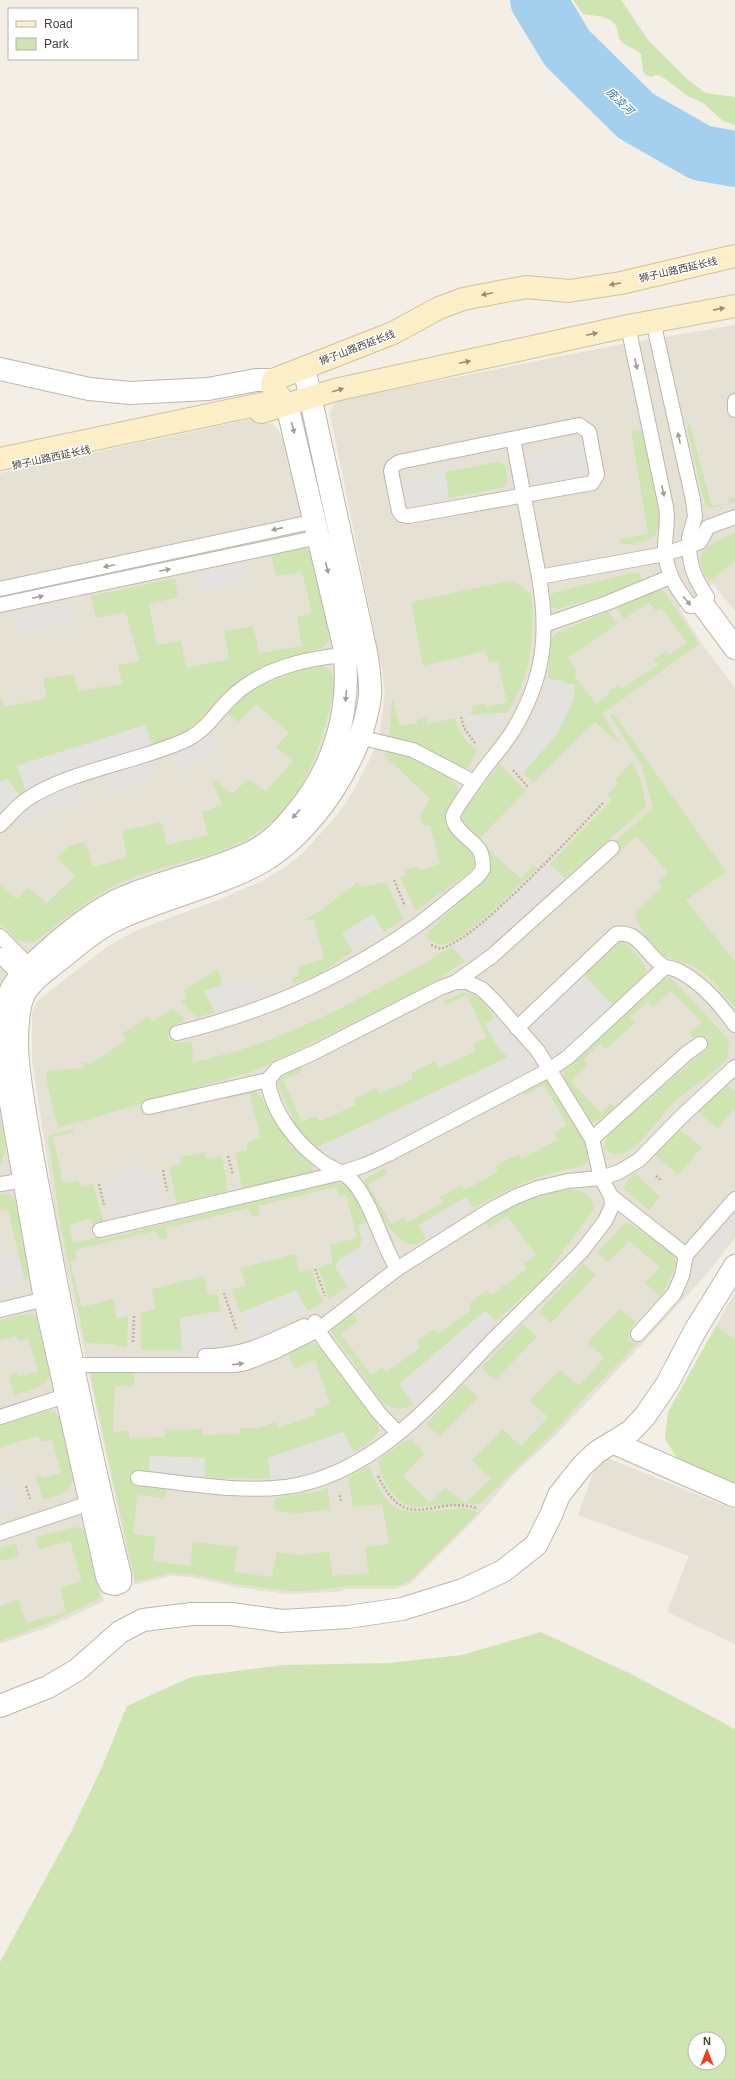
<svg xmlns="http://www.w3.org/2000/svg" width="735" height="2079" font-family="Arial,'Noto Sans SC',sans-serif">
<style>
.residential{fill:#e6e1d5}
.green{fill:#cee5b1;fill-rule:evenodd}
.parking{fill:#e4e2de}
.lines{fill:none;stroke-linecap:round;stroke-linejoin:round}
.river{stroke:#a5d0ed;stroke-width:56}
.service-casing{stroke:#beb6aa;stroke-width:16}
.minor-casing{stroke:#beb6aa;stroke-width:24}
.secondary-casing{stroke:#d1c198;stroke-width:24}
.path{stroke:#bfb29c;stroke-width:2.5;stroke-dasharray:2 2;stroke-linecap:butt}
.service{stroke:#fff;stroke-width:14}
.minor{stroke:#fff;stroke-width:22}
.secondary{stroke:#fcefc7;stroke-width:22}
.oneway{fill:#978e77}
.oneway2{fill:#a29f9a}
.labels{text-anchor:middle;stroke-width:3;stroke-linejoin:round;paint-order:stroke}
.street-label{font-size:10px;fill:#453f36;stroke:#fff}
.water-label{font-size:11px;font-style:italic;fill:#347bac;stroke:#fff}
</style>
<rect width="100%" height="100%" fill="#f3efe7"/>
<g class="residential">
<polygon points="735,325 735,611 713,584 679,608 703,645 735,688 735,1238 705,1276 646,1340 552,1439 513,1475 478,1516 410,1584 395,1589 347,1589 336,1592 287,1594 236,1587 190,1577 171,1576 134,1585 57,1226 32,1059 32,1012 37,1001 108,946 137,930 223,898 262,881 285,867 303,853 337,815 353,792 369,761 379,738 385,693 383,676 330,413 336,401 613,346"/>
<polygon points="251,419 273,424 280,433 286,447 334,633 339,681 321,754 302,792 270,828 231,850 166,870 123,885 82,908 22,958 0,1000 0,473"/>
<polygon points="0,1094 91,1551 104,1601 49,1627 0,1644"/>
<polygon points="735,1292 735,1339 716,1326"/>
<polygon points="605,1457 735,1510 735,1644 667,1612 689,1556 578,1515 598,1459"/>
</g>
<g class="green">
<path d="M573,0H621L649,41L688,80L706,93L735,97V125L723,121L703,103L688,96L665,79L658,75L650,77L643,72L641,54C635,48 626,47 621,41C617,36 619,31 616,26C611,15 593,16 583,14Z"/>
<polygon points="689,422 712,506 729,503 729,499 735,498 735,502 711,508 705,505 687,429"/>
<path d="M631,430L641,431L645,436C649,456 668,521 654,536C646,544 631,543 621,545L620,539L648,534Z"/>
<polygon points="499,462 505,465 508,482 505,487 449,498 445,472"/>
<path d="M735,533V561L710,581C686,553 711,543 735,533Z"/>
<path d="M304,548L309,551L312,555L330,637L328,642L321,648C296,657 267,664 244,678C226,689 214,708 199,723C186,735 169,740 153,746L144,725L17,766L26,791L20,796L7,779L0,782V695L4,707L47,698L43,679L73,674L78,691L122,684L118,665L139,661L126,612L96,618L91,596L175,578L178,597L149,604L157,645L181,641L186,668L229,659L224,631L253,626L259,653L302,646L297,617L312,613L302,572L276,576L271,555Z"/>
<polygon points="635,572 639,573 641,578 640,585 557,609 551,606 551,594 556,592"/>
<path d="M508,581L518,584L532,595C534,636 532,679 506,713L466,715L473,712L472,706L485,703L487,707L507,702L498,662H489L485,651L423,666L411,602Z"/>
<polygon points="655,589 664,591 699,644 602,714 621,745 595,722 533,783 523,773 557,734 575,685 548,678 551,639 557,633 608,611 617,624 568,658 577,671 574,675 596,704 610,694 608,691 618,685 621,689 658,665 654,659 667,651 669,655 687,643 662,608 656,611 649,602 624,619 615,606"/>
<path d="M320,665C331,668 333,673 335,684C320,753 303,817 230,847C195,862 155,866 120,883C87,899 63,921 33,943L17,940L0,923V885L17,899L28,887L47,903L75,876L57,858L69,846L85,842L93,867L127,857L122,831L161,822L167,845L208,835L202,812L222,805L211,777L232,794L248,779L266,791L293,761L276,747L289,733L256,704L238,722L227,714C251,683 284,675 320,665Z"/>
<path d="M392,700H393L400,726L417,723V720L426,718L428,724L455,718C458,732 466,742 477,750L469,767L462,768L429,751L389,738Z"/>
<path d="M614,714L726,872L686,900L735,962V1007C723,993 712,978 696,968C687,962 677,961 667,957C649,949 642,931 635,914L662,887L658,881L668,872L636,836L618,853L610,846L653,808L642,766L610,715Z"/>
<path d="M387,748C405,754 456,772 459,792L445,814V825C457,836 482,850 473,869L416,911L400,877L407,875L404,870L417,867L420,870L440,864L430,825L423,826L420,816L430,799L384,755Z"/>
<polygon points="632,762 642,784 646,807 565,878 550,864 610,802 611,798 607,795 618,784 615,780"/>
<path d="M500,764L526,791L478,840L521,879L534,865L537,868C516,888 471,936 444,944C437,946 431,941 425,936L485,876C498,853 476,839 462,823V812Z"/>
<polygon points="358,882 360,887 386,882 404,919 384,932 373,915 342,933 353,951 320,974 294,984 292,978 300,974 297,967 324,959 314,919 300,922 320,911"/>
<path d="M623,941C633,948 645,964 648,975L615,1008L583,974L618,942Z"/>
<path d="M453,947L465,961L434,982L257,1070L58,1128L48,1088L46,1071L84,1068L83,1062L91,1064L126,1040L122,1034L147,1017L153,1021L173,1009L186,1020C177,1023 170,1027 168,1037L170,1041L178,1043L192,1041L193,1062C261,1048 323,1019 384,985C403,975 423,965 440,953Z"/>
<polygon points="218,969 222,985 204,991 215,1012 197,1018 181,1002 187,999 184,990"/>
<path d="M666,977L671,978L727,1038L729,1044L728,1057C714,1077 688,1087 671,1105C657,1120 645,1142 626,1152C618,1156 610,1155 604,1148L607,1136L702,1052L705,1046L702,1040L698,1037L693,1038L689,1033L702,1022L671,991L653,1007L647,1002L630,1017L635,1023L606,1049L600,1044L584,1059L588,1065L571,1081L601,1113L611,1104L615,1106L597,1122L587,1123L564,1085V1069L660,981Z"/>
<path d="M462,993C483,994 483,1004 495,1018L485,1024L498,1047L508,1057L318,1147L300,1134L279,1088L278,1082L283,1072L300,1065L303,1071L283,1080L302,1122L316,1116L320,1121L356,1105L354,1099L376,1088L379,1094L413,1079L411,1073L435,1061L439,1068L475,1052L473,1044L487,1038L467,995L445,1005L444,1001Z"/>
<path d="M543,1079L547,1080C556,1095 589,1141 589,1157C588,1161 586,1162 584,1165L545,1175L520,1184L473,1208L466,1197L419,1225L426,1239C421,1242 415,1247 409,1244C393,1239 363,1195 365,1179L384,1168L387,1174L368,1184L391,1224L404,1217L408,1222L442,1203L440,1197L462,1185L465,1190L498,1172L496,1166L518,1154L522,1159L558,1139L554,1133L567,1125L544,1085L524,1096L521,1090Z"/>
<polygon points="728,1085 735,1091 735,1109 718,1128 697,1111"/>
<polygon points="248,1089 255,1090 261,1097 290,1145 311,1164 313,1167 312,1173 242,1188 235,1153 247,1150 247,1142 261,1138 250,1094 227,1099 226,1093"/>
<polygon points="0,1115 6,1150 0,1166"/>
<path d="M72,1129L74,1132L53,1137L63,1183L78,1181L80,1187L93,1184L103,1220L94,1228L91,1218L69,1225L73,1243L97,1237L101,1240L330,1182C352,1181 362,1203 367,1222L358,1226L362,1239L360,1247L339,1259L336,1269L348,1286L329,1299L318,1268L333,1263L330,1245L357,1238L346,1195L339,1197L336,1187L258,1206L260,1215L252,1217L249,1208L166,1228L167,1238L160,1239L155,1231L75,1250L77,1259L70,1261L82,1307L113,1299L117,1319L128,1316L127,1348L112,1344L85,1343L60,1223L48,1136Z"/>
<polygon points="679,1129 702,1147 678,1175 654,1154"/>
<polygon points="205,1152 207,1159 222,1156 228,1191 177,1203 169,1167 181,1164 180,1157"/>
<polygon points="635,1173 660,1197 649,1210 624,1189 626,1182"/>
<path d="M566,1189C580,1189 593,1193 594,1209L542,1280L496,1321L485,1311L399,1384L414,1405L400,1409L383,1404L332,1333L331,1326L351,1310L358,1321L341,1334L371,1375L382,1367L386,1372L420,1348L417,1341L434,1329L440,1333L471,1310L469,1304L487,1290L491,1295L527,1269L524,1264L536,1255L507,1216L489,1229L484,1222L506,1209L541,1193Z"/>
<polygon points="0,1194 11,1195 15,1200 31,1274 25,1281 8,1210 0,1211"/>
<polygon points="625,1223 629,1223 674,1253 676,1265 661,1297 645,1283 660,1267 629,1241 608,1262 597,1253"/>
<polygon points="295,1254 299,1272 312,1269 318,1291 324,1302 307,1311 296,1291 240,1313 232,1289 246,1286 240,1268"/>
<polygon points="583,1264 596,1275 551,1323 538,1312"/>
<polygon points="204,1276 208,1295 217,1294 221,1311 180,1318 182,1350 141,1350 141,1313 156,1309 152,1289"/>
<path d="M619,1310L636,1321L629,1331V1340L636,1342L643,1338L587,1395L551,1435L480,1504L412,1507C393,1502 381,1479 378,1460L410,1438L424,1454L403,1476L430,1503L445,1488L466,1503L491,1478L472,1460L502,1429L521,1446L548,1417L529,1401L560,1370L579,1385L604,1358L587,1342Z"/>
<path d="M30,1313L39,1319L51,1372C47,1389 28,1390 14,1395L9,1375L17,1373L18,1377L38,1371L28,1339L19,1341L16,1336L0,1340V1320Z"/>
<polygon points="523,1324 537,1337 495,1380 481,1368"/>
<polygon points="716,1326 735,1339 735,1485 691,1468 677,1458 665,1439 668,1412"/>
<path d="M311,1344H316L326,1352L375,1419C376,1422 378,1426 379,1429C380,1437 360,1449 353,1452L343,1432L268,1458L271,1479L213,1478L205,1477V1458L150,1456L149,1471L139,1470L133,1480L134,1485L167,1490L165,1498L137,1495L133,1534L156,1537L153,1561L190,1566L193,1542L238,1547L234,1572L272,1577L277,1552L298,1555L329,1552L333,1576L369,1573L365,1547L389,1544L382,1504L353,1507L348,1477L369,1466C391,1519 399,1513 451,1509C461,1508 469,1507 478,1513L408,1582L396,1586H346L307,1591H289L237,1584L191,1574L171,1573L135,1582L90,1373L135,1372L134,1386H115L113,1432L129,1431V1438L164,1437L166,1430L202,1429V1435L240,1434V1428H258L276,1422L278,1428L316,1415L315,1409L330,1404L315,1360L294,1368L288,1353Z"/>
<polygon points="464,1384 478,1397 440,1437 426,1424"/>
<path d="M45,1411L54,1412L63,1420L73,1480C70,1495 56,1496 43,1500L35,1476L41,1475L42,1478L61,1473L52,1439L42,1442L38,1436L0,1447V1425Z"/>
<polygon points="328,1488 330,1510 297,1513 274,1511 275,1498 319,1491"/>
<polygon points="75,1527 83,1529 86,1534 100,1598 49,1623 0,1641 0,1606 19,1600 26,1623 66,1612 60,1588 82,1581 70,1541 39,1549 35,1537"/>
<polygon points="16,1543 19,1556 0,1561 0,1548"/>
<path d="M541,1632L633,1675L735,1729V2079H0V1962L72,1830L102,1767L127,1706L191,1677L283,1665L388,1663L462,1655ZM695,2039H719V2063H695Z"/>
</g>
<g class="parking">
<polygon points="584,443 592,472 589,474 540,483 533,481 529,458 531,453"/>
<polygon points="445,472 449,498 407,504 402,482"/>
<polygon points="244,563 248,582 203,592 199,573"/>
<polygon points="68,601 73,623 19,634 15,613"/>
<polygon points="548,678 575,685 573,700 557,734 523,773 507,758 524,739 534,719 541,703"/>
<polygon points="506,713 501,723 482,742 473,732 466,718 466,715"/>
<polygon points="145,725 153,746 44,783 26,791 17,766"/>
<polygon points="209,732 221,740 202,762 181,770 173,752 191,745"/>
<polygon points="150,759 157,777 107,793 101,775"/>
<polygon points="7,779 20,796 0,814 0,782"/>
<polygon points="76,784 81,801 53,811 55,823 44,812 23,832 13,825 26,809 35,802 44,796"/>
<polygon points="549,864 565,878 487,946 465,961 453,947 477,932"/>
<polygon points="373,914 384,932 353,951 342,933"/>
<polygon points="583,974 615,1008 562,1054 559,1054 534,1029 533,1022"/>
<polygon points="243,979 246,988 257,986 261,996 215,1012 204,991"/>
<polygon points="495,1018 514,1042 533,1059 535,1067 532,1072 360,1157 340,1160 331,1157 318,1147 504,1061 508,1057 498,1047 485,1024"/>
<polygon points="142,1166 144,1173 156,1170 163,1206 115,1217 106,1181 120,1178 118,1171"/>
<polygon points="467,1197 473,1208 426,1239 419,1225"/>
<polygon points="735,1211 735,1231 708,1267 691,1283 692,1271 700,1255"/>
<polygon points="367,1222 373,1250 372,1267 367,1273 348,1286 336,1269 336,1265 339,1259 360,1247 362,1239 358,1226"/>
<polygon points="17,1254 25,1281 1,1298 0,1257"/>
<polygon points="296,1290 307,1311 249,1338 240,1313"/>
<polygon points="221,1311 229,1344 202,1349 182,1350 180,1318"/>
<polygon points="485,1311 496,1321 414,1405 399,1384"/>
<polygon points="343,1432 353,1452 324,1467 291,1477 271,1479 268,1458"/>
<polygon points="150,1456 205,1458 205,1477 149,1471"/>
<polygon points="11,1483 20,1507 0,1513 0,1491 6,1489 6,1485"/>
</g>
<g class="lines">
<polyline class="river" points="538,0 567,48 636,116 701,153 735,159"/>
<defs>
<g id="service">
<path d="M628,326L666,507C669,524 664,537 665,554L689,546V538L695,517L693,500L653,321"/>
<polyline points="735,401 735,410"/>
<polygon points="579,425 589,432 597,475 592,483 409,516 402,515 399,511 391,471 393,466 399,462"/>
<polyline points="513,439 539,577"/>
<polyline points="0,589 316,521"/>
<polyline points="0,605 319,537"/>
<polyline points="544,625 607,603 670,577"/>
<polyline points="359,737 413,750 474,782"/>
<path d="M0,825C8,817 16,807 26,800C57,778 108,767 145,755C160,750 176,745 190,738C208,728 217,711 231,698C260,669 306,658 345,655"/>
<polyline points="0,936 35,972"/>
<polyline points="0,955 15,971 27,981"/>
<polyline points="456,982 492,956 612,848"/>
<path d="M517,1028L616,934C641,930 646,957 665,967C669,968 673,968 677,970C700,981 721,1005 735,1025"/>
<path d="M177,1033C262,1013 344,977 416,926C437,911 457,893 477,877L483,869C483,863 483,857 480,851C474,840 452,830 453,816C454,810 476,780 481,773C492,758 505,744 514,729C544,678 549,635 539,577L665,554C669,578 676,587 690,606L703,605L707,597C695,578 690,569 689,546L700,542L708,527L735,517"/>
<polyline points="149,1107 268,1080"/>
<polyline points="592,1139 687,1053 700,1044"/>
<polyline points="0,1184 25,1180"/>
<polyline points="611,1196 686,1255"/>
<polyline points="100,1230 341,1173 365,1165 389,1154 549,1070 568,1057 665,967"/>
<polyline points="0,1310 45,1299"/>
<polyline points="315,1322 318,1330 325,1341 379,1413 398,1433"/>
<polyline points="638,1334 674,1294 682,1276 686,1255 735,1199"/>
<path d="M205,1356C244,1356 269,1342 304,1326"/>
<polyline points="73,1365 234,1365 246,1363 274,1352 318,1330 397,1269 492,1209 517,1196 538,1188 568,1181 601,1178 619,1172 639,1160 682,1116 735,1067"/>
<polyline points="0,1417 68,1395"/>
<path d="M138,1478C187,1483 238,1493 286,1487C372,1475 434,1402 490,1343C521,1312 552,1282 582,1251L605,1221L612,1206L611,1196L601,1178L592,1139L538,1051L495,1002L482,989L467,982H456L440,988L313,1053L277,1069L268,1080C271,1111 297,1144 322,1162C332,1169 347,1173 355,1184C374,1209 381,1242 397,1269"/>
<polyline points="0,1533 90,1503"/>
</g>
<g id="minor">
<polyline points="0,369 89,389 130,393 208,389 256,380 273,380"/>
<path d="M277,394L287,405L344,646C352,709 335,769 293,817C282,831 268,844 252,852C209,873 160,880 116,901C81,919 49,948 21,976C18,980 14,984 12,988C2,1011 3,1051 6,1075L45,1299L107,1576L110,1583L115,1584L120,1582V1575C89,1451 64,1327 41,1202C35,1174 31,1147 26,1119C20,1081 12,1040 21,1002C25,985 45,971 58,961C78,945 98,927 122,917C166,897 215,887 258,864C312,835 363,757 370,696C371,681 368,666 366,652L304,368"/>
<polyline points="703,605 735,648"/>
<polyline points="614,1443 735,1496"/>
<polyline points="0,1706 48,1687 77,1670 120,1632 143,1620 192,1614 231,1614 282,1621 348,1617 402,1609 463,1590 503,1571 536,1545 551,1515 559,1495 583,1465 597,1452 631,1431 645,1416 667,1384 696,1329 735,1266"/>
</g>
<g id="secondary">
<polyline points="261,412 339,389 628,326 735,306"/>
<polyline points="0,459 275,401 277,394 272,385 273,380 393,333 439,308 463,299 526,287 569,291 621,283 735,256"/>
</g>
</defs>
<use href="#service" class="service-casing"/>
<use href="#minor" class="minor-casing"/>
<use href="#secondary" class="secondary-casing"/>
<g class="path">
<polyline points="461,717 464,728 475,743"/>
<polyline points="513,770 528,787"/>
<polyline points="394,880 405,906"/>
<path d="M431,945L441,949C471,936 492,914 516,892C546,863 575,833 604,802"/>
<polyline points="228,1156 233,1175"/>
<polyline points="163,1170 167,1191"/>
<polyline points="656,1176 662,1181"/>
<polyline points="99,1184 104,1205"/>
<polyline points="315,1269 325,1296"/>
<polyline points="224,1293 236,1329"/>
<polyline points="133,1342 134,1316"/>
<path d="M378,1476C407,1536 431,1495 477,1508"/>
<polyline points="26,1486 30,1499"/>
<polyline points="340,1495 341,1503"/>
</g>
<use href="#service" class="service"/>
<use href="#minor" class="minor"/>
<use href="#secondary" class="secondary"/>
</g>
<defs><path id="oneway-solid" d="M-6-.8H1V-3.2L6.5 0L1 3.2V.8H-6Z"/></defs>
<g class="oneway">
<use href="#oneway-solid" transform="translate(615 284) rotate(171)"/>
<use href="#oneway-solid" transform="translate(487 294) rotate(168)"/>
<use href="#oneway-solid" transform="translate(719 309) rotate(-11)"/>
<use href="#oneway-solid" transform="translate(592 334) rotate(-12)"/>
<use href="#oneway-solid" transform="translate(465 362) rotate(-12)"/>
<use href="#oneway-solid" transform="translate(338 390) rotate(-16)"/>
</g>
<g class="oneway2">
<use href="#oneway-solid" transform="translate(636 364) rotate(78)"/>
<use href="#oneway-solid" transform="translate(293 428) rotate(76)"/>
<use href="#oneway-solid" transform="translate(679 438) rotate(-102)"/>
<use href="#oneway-solid" transform="translate(663 491) rotate(78)"/>
<use href="#oneway-solid" transform="translate(277 529) rotate(167)"/>
<use href="#oneway-solid" transform="translate(109 566) rotate(168)"/>
<use href="#oneway-solid" transform="translate(327 568) rotate(76)"/>
<use href="#oneway-solid" transform="translate(165 570) rotate(-12)"/>
<use href="#oneway-solid" transform="translate(38 597) rotate(-12)"/>
<use href="#oneway-solid" transform="translate(687 601) rotate(50)"/>
<use href="#oneway-solid" transform="translate(346 696) rotate(95)"/>
<use href="#oneway-solid" transform="translate(296 814) rotate(130)"/>
<use href="#oneway-solid" transform="translate(238 1364) rotate(-7)"/>
</g>
<g class="labels">
<g class="street-label">
<text transform="translate(678 269) rotate(-13)" y="4">狮子山路西延长线</text>
<text transform="translate(357 347) rotate(-21)" y="4">狮子山路西延长线</text>
<text transform="translate(51 457) rotate(-12)" y="4">狮子山路西延长线</text>
</g>
<g class="water-label">
<text transform="translate(620 101) rotate(44)" y="4">庞凌河</text>
</g>
</g>
<rect x="8" y="8" width="130" height="52" fill="#ffffff" stroke="#b5b2af"/>
<rect x="16" y="21" width="20" height="6" fill="#fcefc7" stroke="#b5b2af"/>
<text x="44" y="28" font-size="12" fill="#453f36">Road</text>
<rect x="16" y="38" width="20" height="12" fill="#cee5b1" stroke="#b5b2af"/>
<text x="44" y="48" font-size="12" fill="#453f36">Park</text>
<g transform="translate(707 2051)"><circle r="19" fill="#ffffff" stroke="#b5b2af"/>
<path d="M0-3L7 15L0 10L-7 15Z" fill="#f03d20"/>
<text y="-6" font-size="11" font-weight="bold" text-anchor="middle" fill="#453f36">N</text>
</g>
</svg>
